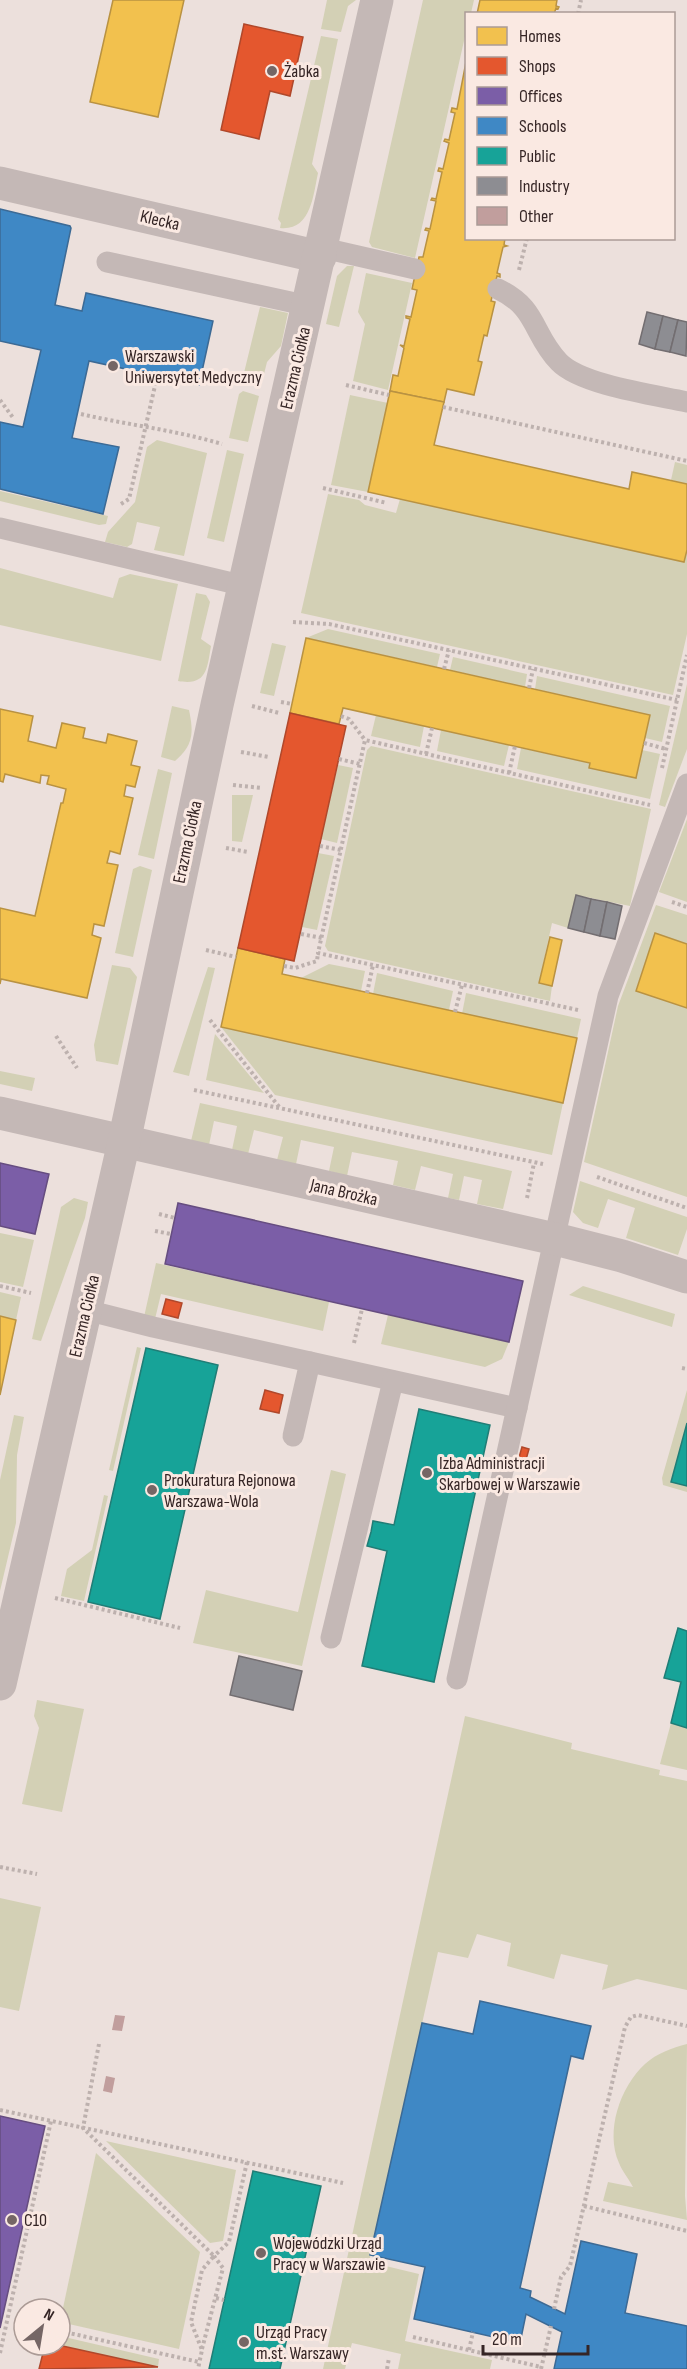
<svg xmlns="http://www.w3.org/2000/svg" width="687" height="2369" font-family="'Sofia Sans Condensed',sans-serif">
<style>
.green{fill:#d3d0b5}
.homes{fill:#f2c14e;stroke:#b99242;stroke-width:1.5}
.shops{fill:#e4572e;stroke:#b0482b;stroke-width:1.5}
.offices{fill:#7b5ea7;stroke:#664d80;stroke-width:1.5}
.schools{fill:#3f88c5;stroke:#3c6a95;stroke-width:1.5}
.public{fill:#17a398;stroke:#207d76;stroke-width:1.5}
.industry{fill:#8d8d92;stroke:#736e71;stroke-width:1.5}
.building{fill:#c19e9d}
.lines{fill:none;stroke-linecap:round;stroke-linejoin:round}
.path{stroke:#bdb1ae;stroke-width:4;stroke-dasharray:3 3;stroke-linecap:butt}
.service{stroke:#c4b8b6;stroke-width:21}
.minor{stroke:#c4b8b6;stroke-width:33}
.poi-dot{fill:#756665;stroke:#fae9e2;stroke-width:2}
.labels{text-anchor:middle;stroke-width:6;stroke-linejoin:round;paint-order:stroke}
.poi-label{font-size:18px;fill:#352525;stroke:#fae9e2;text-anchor:start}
.street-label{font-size:18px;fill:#352525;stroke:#fae9e2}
</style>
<rect width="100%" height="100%" fill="#ece0dc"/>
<g class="green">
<polygon points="327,0 356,0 348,6 341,32 321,29"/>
<polygon points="423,0 474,0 471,13 466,14 466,32 415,258 372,247 369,242"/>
<path d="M321,36L338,39L312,164L318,173C313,196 311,231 280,228L281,223L278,219Z"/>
<polygon points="347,266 354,266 339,327 326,324 337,276"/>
<polygon points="366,273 412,283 388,390 353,381 365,324 358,312"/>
<polygon points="260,307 288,313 281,346 267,362 261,386 242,381"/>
<polygon points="243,391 259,396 248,442 229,438 239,394"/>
<polygon points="350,395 388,403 368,492 331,485"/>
<polygon points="157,440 207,453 184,556 154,550 160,527 137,522 132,544 127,547 105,542 108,532 135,502 147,447"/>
<polygon points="227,450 244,454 224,542 207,538"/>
<polygon points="675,462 687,465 687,484 671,480"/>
<polygon points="0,491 108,516 106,524 99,525 0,501"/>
<polygon points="328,494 359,500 365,505 396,513 400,499 684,562 687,550 687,634 673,695 301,613"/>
<polygon points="0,568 113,598 119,578 130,574 178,584 161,661 0,625"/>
<path d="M196,593L206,595L210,602L201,639L211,646C207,669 207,686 178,681Z"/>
<polygon points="328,629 440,654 437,667 306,638"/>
<polygon points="272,643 286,646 274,696 260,693"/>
<polygon points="453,657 527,674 525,687 450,670"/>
<polygon points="537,676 670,706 662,742 645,738 650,715 535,689"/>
<polygon points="687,684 687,749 665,807 659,805"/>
<path d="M172,706L189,710C194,734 193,745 175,761L161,757Z"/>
<polygon points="376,715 424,726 420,747 371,736"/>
<polygon points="441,730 509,745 504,766 437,751"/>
<polygon points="371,746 651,809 630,906 576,895 568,928 552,923 539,983 552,986 550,1001 328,951 325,946 367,750"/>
<polygon points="521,748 590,763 636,778 642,750 660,754 650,799 517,769"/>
<polygon points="338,765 353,768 337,843 321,839"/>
<polygon points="158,769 172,773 154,859 138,855"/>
<polygon points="232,795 253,795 242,842 232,841"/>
<polygon points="687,819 687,902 659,892"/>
<polygon points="318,853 334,856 317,930 302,927"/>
<polygon points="140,866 152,870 133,957 115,953 133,869"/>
<polygon points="656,905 687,915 687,944 655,933 636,990 687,1008 687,1197 584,1162 618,1006"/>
<polygon points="329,964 365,971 361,991 301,978"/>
<polygon points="112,965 130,968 137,977 118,1065 96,1061 94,1045"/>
<polygon points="208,967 215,968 189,1076 173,1072"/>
<polygon points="377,973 453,991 449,1010 373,994"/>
<polygon points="466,993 581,1019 577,1038 462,1014"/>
<polygon points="221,1027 563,1103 552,1155 275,1095"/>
<polygon points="215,1034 264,1093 206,1080"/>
<polygon points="0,1071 35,1078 32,1091 0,1084"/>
<polygon points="200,1103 512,1171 503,1209 477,1204 482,1180 464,1176 459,1200 448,1198 453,1174 421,1166 415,1190 393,1185 398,1161 352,1152 347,1176 329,1171 334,1147 301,1140 296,1164 277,1160 283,1137 254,1130 248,1154 232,1150 237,1126 214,1121 209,1145 191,1141"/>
<polygon points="580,1181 687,1217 687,1229 678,1255 626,1238 635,1208 608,1199 598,1228 583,1223 573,1212"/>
<polygon points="74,1198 88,1202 85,1218 41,1341 32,1339 61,1207"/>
<polygon points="0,1233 34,1240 23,1287 0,1282"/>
<polygon points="156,1263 329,1302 323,1331 161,1294 155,1319 144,1317"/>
<polygon points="583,1286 675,1314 672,1327 569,1295"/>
<polygon points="0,1292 21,1297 16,1320 0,1316"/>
<polygon points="388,1315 509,1342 502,1359 485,1367 381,1344"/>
<polygon points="137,1347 141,1348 113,1471 109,1470"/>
<polygon points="687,1390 687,1423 671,1482 687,1486 687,1492 663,1485 662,1478"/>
<polygon points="14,1415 24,1417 17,1455 16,1523 0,1591 0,1480"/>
<polygon points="331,1470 346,1474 302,1666 193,1643 206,1590 298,1612"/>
<polygon points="104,1495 108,1496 84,1601 61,1596 67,1569 92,1550"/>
<polygon points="37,1700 84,1709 62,1812 22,1804 39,1728 34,1716"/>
<polygon points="465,1716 572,1743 571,1749 660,1770 659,1775 687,1781 687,1990 637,1979 602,1990 608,1965 561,1954 554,1979 507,1966 511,1943 477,1934 468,1958 438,1952 369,2262 419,2274 405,2341 492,2360 490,2369 398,2369 401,2354 352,2343 345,2369 323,2369"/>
<polygon points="671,1723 687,1728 687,1770 660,1764"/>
<polygon points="0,1898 41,1907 19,2011 0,2007"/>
<path d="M687,2044L685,2196L687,2220L603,2201L608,2182L633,2187C629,2179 622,2171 619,2163C605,2131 620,2087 645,2064C657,2053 672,2048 687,2044Z"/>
<polygon points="106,2141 236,2170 223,2241 210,2243"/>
<polygon points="96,2153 200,2252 179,2349 60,2322"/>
<polygon points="60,2336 159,2359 158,2367 58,2345 60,2345"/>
</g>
<g class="homes">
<polygon points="113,0 184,0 158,117 90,102"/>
<polygon points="480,0 557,0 556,6 559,7 558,9 556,8 554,14 477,14"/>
<polygon points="466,62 466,238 505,238 504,245 507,246 503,247 497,273 500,274 500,277 497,276 491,301 495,302 487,336 484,335 478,361 482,362 474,395 447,389 444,402 390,391 393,375 398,376 404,348 400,345 404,346 410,319 406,318 406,316 411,317 417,290 412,289 419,257 423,257 429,231 425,230 426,228 430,229 436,201 431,200 432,198 436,199 442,172 438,171 439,168 443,169 449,143 444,141 445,139 449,140 455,113 451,112 452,108 457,109"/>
<polygon points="390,391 444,402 434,445 629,489 632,472 687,484 687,550 684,562 368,492"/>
<polygon points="306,638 650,715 636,778 589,768 590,763 343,708 339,724 290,713"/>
<polygon points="0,709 33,716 28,741 56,748 62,723 85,728 83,738 106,743 108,734 137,741 131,765 140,767 135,787 126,785 124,796 133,798 120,854 110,851 107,863 118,865 104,926 94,924 92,935 101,938 87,998 1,979 0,984 0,908 35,916 61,803 63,803 66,789 47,784 49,776 41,775 40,783 5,774 3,782 0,781"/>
<polygon points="655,933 687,944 687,1008 636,991"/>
<polygon points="550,937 562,940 552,986 539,983"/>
<polygon points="238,948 285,959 282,974 577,1038 563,1103 221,1027"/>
<polygon points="0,1316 16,1320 0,1395"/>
</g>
<g class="shops">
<polygon points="244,24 303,37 290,96 270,91 259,139 221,130"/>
<polygon points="290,713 346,726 294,961 238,948"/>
<polygon points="166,1299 182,1303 178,1318 162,1314"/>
<polygon points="265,1390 283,1395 279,1413 260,1409"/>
<polygon points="522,1447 529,1449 525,1463 518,1461"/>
<polygon points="45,2345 58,2345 158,2367 39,2369"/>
</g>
<g class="offices">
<polygon points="0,1163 49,1174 35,1234 0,1226"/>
<polygon points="178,1203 523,1281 509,1342 165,1264"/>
<polygon points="0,2116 45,2126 0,2328"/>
</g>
<g class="schools">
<polygon points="0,209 70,226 71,228 55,305 82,311 86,293 213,321 199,385 89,361 72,438 119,447 103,514 0,489 0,422 23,427 41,350 0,341"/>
<polygon points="480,2001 591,2026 583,2059 571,2056 520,2288 531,2291 530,2297 565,2314 581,2241 637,2254 625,2313 687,2326 687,2369 554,2369 562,2332 526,2314 520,2343 414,2319 425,2267 370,2255 422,2023 473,2034"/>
</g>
<g class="public">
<polygon points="146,1348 218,1365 160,1619 88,1602"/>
<polygon points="419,1409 490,1425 434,1682 362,1666 387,1551 367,1546 371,1532 373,1521 394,1525"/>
<polygon points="687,1423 687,1486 671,1482"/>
<polygon points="678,1628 687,1631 687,1728 671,1723 681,1682 664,1678"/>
<polygon points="253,2171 321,2186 280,2369 209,2369"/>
</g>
<g class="industry">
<polygon points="647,312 663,316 655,349 639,344"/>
<polygon points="663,316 678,320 670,352 655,349"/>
<polygon points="678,320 687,322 686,356 670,352"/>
<polygon points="576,895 591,899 584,932 568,928"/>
<polygon points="591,899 607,902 600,936 584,932"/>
<polygon points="607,902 622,906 615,939 600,936"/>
<polygon points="239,1656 302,1671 293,1710 230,1695"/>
</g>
<g class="building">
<polygon points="115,2015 125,2016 122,2031 112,2030"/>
<polygon points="106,2076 115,2078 112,2093 103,2091"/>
</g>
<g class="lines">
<g class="path">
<polyline points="578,14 581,0"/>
<polyline points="519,270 527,238"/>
<polyline points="346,385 389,395"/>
<polyline points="0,400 14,419"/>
<polyline points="443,407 687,461"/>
<path d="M81,414C128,425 175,430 222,444"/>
<polyline points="323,488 387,503"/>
<polyline points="121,504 129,499 157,377"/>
<polyline points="293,622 329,624 677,700"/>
<polyline points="444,669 449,650"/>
<polyline points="529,688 533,669"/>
<polyline points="281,702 292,704"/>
<polyline points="252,706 279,713"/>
<polyline points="341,716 349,719 365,740"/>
<polyline points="644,743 666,749"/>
<polyline points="241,752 269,757"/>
<polyline points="426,754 432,728"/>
<polyline points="339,759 360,764"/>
<polyline points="662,768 687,655"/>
<polyline points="509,773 515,746"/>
<polyline points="233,785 262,788"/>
<polyline points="320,846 341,850"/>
<polyline points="226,848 248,852"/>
<polyline points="672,902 687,907"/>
<polyline points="301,934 322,938"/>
<polyline points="206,950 236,957"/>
<polyline points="284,966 295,968 317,961 318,953"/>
<polyline points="367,993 373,965"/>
<polyline points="578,1010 318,953 365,740 650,805"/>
<polyline points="455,1012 462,985"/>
<polyline points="210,1020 280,1108"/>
<polyline points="56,1036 77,1068"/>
<polyline points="194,1090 543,1164"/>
<polyline points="597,1177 687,1208"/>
<polyline points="527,1198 534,1163"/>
<polyline points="159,1214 175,1218"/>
<polyline points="155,1231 171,1234"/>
<polyline points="0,1286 31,1293"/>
<polyline points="354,1343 362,1309"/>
<polyline points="682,1368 687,1369"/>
<polyline points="55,1598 180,1628"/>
<polyline points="0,1867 37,1874"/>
<polyline points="99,2044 83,2128 214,2256 202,2270 191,2322 202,2350 198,2369"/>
<polyline points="0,2110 343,2183"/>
<polyline points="584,2206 687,2231"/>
<polyline points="216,2298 224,2300"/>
<polyline points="554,2309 561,2277 570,2266 625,2027 631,2017 638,2015 687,2026"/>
<polyline points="60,2331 199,2362"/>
<polyline points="413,2337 541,2367"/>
<polyline points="202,2349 223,2268 214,2256 229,2242 247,2162"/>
<polyline points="469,2350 473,2332"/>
<polyline points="0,2353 51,2121"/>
<polyline points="387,2369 389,2358"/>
<polyline points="541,2369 551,2326"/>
</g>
<g class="service">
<polyline points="323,248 415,269"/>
<polyline points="107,262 309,306"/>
<path d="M498,289C538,308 532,334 559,362C581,385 655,395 687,402"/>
<polyline points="0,528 245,586"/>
<polyline points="86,1310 153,1327 517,1408"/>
<polyline points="293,1436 310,1362"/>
<polyline points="331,1638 393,1381"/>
<polyline points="457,1679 608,996 687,784"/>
</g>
<g class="minor">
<polyline points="0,183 320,257"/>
<polyline points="0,1113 555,1239 622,1256 687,1277"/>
<polyline points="0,1684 124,1142 217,705 377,0"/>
</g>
</g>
<g class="poi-dot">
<circle cx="272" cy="71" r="6"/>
<circle cx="113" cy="366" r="6"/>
<circle cx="427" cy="1473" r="6"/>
<circle cx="152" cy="1490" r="6"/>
<circle cx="12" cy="2220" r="6"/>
<circle cx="261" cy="2253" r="6"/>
<circle cx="244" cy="2342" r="6"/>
</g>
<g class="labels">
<g class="poi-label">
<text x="284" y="77">Żabka</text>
<text x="125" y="362">Warszawski<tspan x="125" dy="21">Uniwersytet Medyczny</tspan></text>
<text x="439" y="1469">Izba Administracji<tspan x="439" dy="21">Skarbowej w Warszawie</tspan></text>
<text x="164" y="1486">Prokuratura Rejonowa<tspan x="164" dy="21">Warszawa-Wola</tspan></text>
<text x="24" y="2226">C10</text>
<text x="273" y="2249">Wojewódzki Urząd<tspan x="273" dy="21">Pracy w Warszawie</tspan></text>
<text x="256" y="2338">Urząd Pracy<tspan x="256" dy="21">m.st. Warszawy</tspan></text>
</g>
<g class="street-label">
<text transform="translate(160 220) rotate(13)" y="6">Klecka</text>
<text transform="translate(295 368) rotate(-77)" y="6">Erazma Ciołka</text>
<text transform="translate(187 842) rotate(-78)" y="6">Erazma Ciołka</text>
<text transform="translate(344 1192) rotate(13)" y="6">Jana Brożka</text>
<text transform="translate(84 1316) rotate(-77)" y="6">Erazma Ciołka</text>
</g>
</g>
<rect x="465" y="12" width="210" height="228" fill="#fae9e2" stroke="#ab9b96" stroke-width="1.5"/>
<rect x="477" y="27" width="30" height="18" fill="#f2c14e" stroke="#ab9b96" stroke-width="1.5"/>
<text x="519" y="42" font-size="18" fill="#352525">Homes</text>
<rect x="477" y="57" width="30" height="18" fill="#e4572e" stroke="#ab9b96" stroke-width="1.5"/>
<text x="519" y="72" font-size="18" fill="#352525">Shops</text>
<rect x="477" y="87" width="30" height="18" fill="#7b5ea7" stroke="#ab9b96" stroke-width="1.5"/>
<text x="519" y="102" font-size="18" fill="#352525">Offices</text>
<rect x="477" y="117" width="30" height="18" fill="#3f88c5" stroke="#ab9b96" stroke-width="1.5"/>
<text x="519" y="132" font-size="18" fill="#352525">Schools</text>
<rect x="477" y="147" width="30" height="18" fill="#17a398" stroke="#ab9b96" stroke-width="1.5"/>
<text x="519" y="162" font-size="18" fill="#352525">Public</text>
<rect x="477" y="177" width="30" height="18" fill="#8d8d92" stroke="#ab9b96" stroke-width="1.5"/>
<text x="519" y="192" font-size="18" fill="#352525">Industry</text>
<rect x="477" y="207" width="30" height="18" fill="#c19e9d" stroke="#ab9b96" stroke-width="1.5"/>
<text x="519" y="222" font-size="18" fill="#352525">Other</text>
<g transform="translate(42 2327) rotate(30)"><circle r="28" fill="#fae9e2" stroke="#ab9b96" stroke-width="1.5"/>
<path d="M0-4.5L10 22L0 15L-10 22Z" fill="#756665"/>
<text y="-9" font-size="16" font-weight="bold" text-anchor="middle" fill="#352525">N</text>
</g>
<path d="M483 2345v9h105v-9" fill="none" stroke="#352525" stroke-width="3"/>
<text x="492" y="2345" font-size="18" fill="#352525" stroke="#fae9e2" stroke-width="4.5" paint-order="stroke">20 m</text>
</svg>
